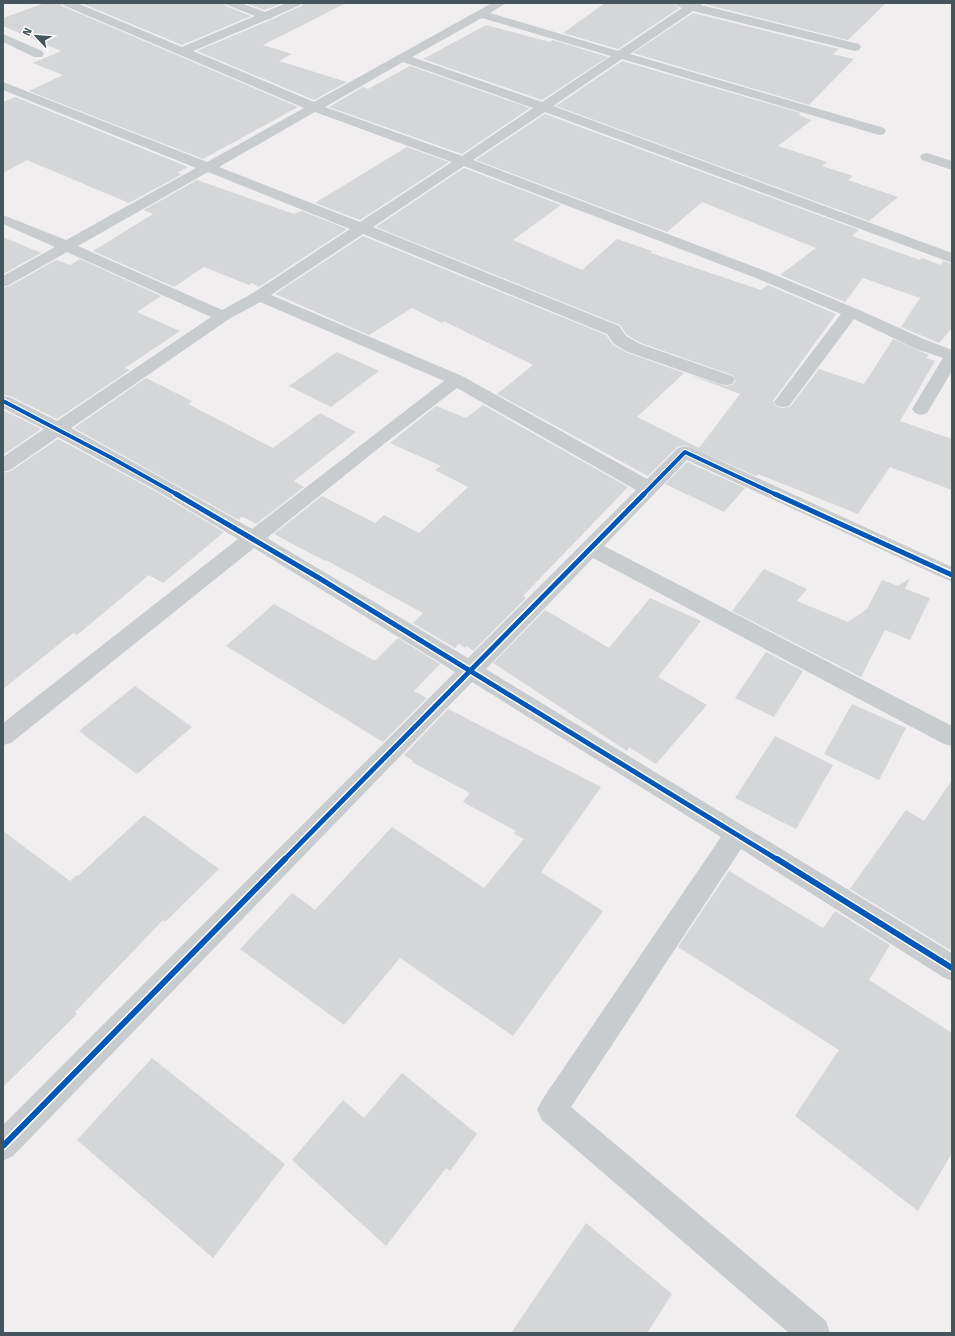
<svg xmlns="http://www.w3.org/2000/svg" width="955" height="1336" font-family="'Fira Sans',sans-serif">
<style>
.building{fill:#d5d6d8}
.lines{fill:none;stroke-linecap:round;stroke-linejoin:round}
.minor{fill:#c8ccce;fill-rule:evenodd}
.cycleway-far2-casing{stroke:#fff;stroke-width:6}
.cycleway-far1-casing{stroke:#fff;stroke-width:8}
.cycleway-casing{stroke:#fff;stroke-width:9}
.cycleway-far2{stroke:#0057b8;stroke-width:4}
.cycleway-far1{stroke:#0057b8;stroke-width:5}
.cycleway{stroke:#0057b8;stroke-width:6}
</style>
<rect width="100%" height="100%" fill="#f0eeef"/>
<g class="building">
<polygon points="45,3 60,3 62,6 298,107 203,159 29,91 63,75 33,63 61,51 3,26 3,18"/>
<polygon points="81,3 224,3 226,6 251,16 182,45"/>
<polygon points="245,3 282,3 265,10"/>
<polygon points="304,3 346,3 263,45 292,54 279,61 347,82 314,100 197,51 271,20 301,6"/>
<polygon points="605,3 675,3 676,6 679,8 618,49 563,33"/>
<polygon points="704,3 886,3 848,40 704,4"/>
<polygon points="693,13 839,49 833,54 854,59 809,105 633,53"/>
<polygon points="486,25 550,42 553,40 608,57 542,100 423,59"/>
<polygon points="622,61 801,113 799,115 812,120 778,146 827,162 822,166 853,176 848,180 898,197 869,221 556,106"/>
<polygon points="410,66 530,108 462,154 329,107 363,87 368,89"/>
<polygon points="15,97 188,167 177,173 182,174 129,203 27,160 3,173 3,102"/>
<polygon points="545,114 859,230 852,236 920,260 922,258 941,265 943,261 952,264 952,328 939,343 901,327 920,298 863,278 845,302 780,275 816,248 702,202 667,232 476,160"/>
<polygon points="407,147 449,162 360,220 315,203"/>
<polygon points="464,168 561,205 513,240 582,270 617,239 652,251 651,253 761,290 768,285 836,314 773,401 777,407 783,408 790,407 819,369 864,384 893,339 929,355 926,358 935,361 900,421 952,439 952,490 890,467 858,514 758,474 756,476 685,445 677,447 648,476 497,394 533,365 444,321 442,323 412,308 369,335 275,294 363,236 606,335 613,345 628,353 684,373 637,417 699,448 740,394 690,375 726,386 732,385 736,381 732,375 641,343 627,335 620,325 376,227"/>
<polygon points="197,180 294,214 302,211 347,229 259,287 252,283 249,285 204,267 174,287 93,251 153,214 144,210"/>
<polygon points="3,237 41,253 3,274"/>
<polygon points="80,259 161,296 137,312 180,331 125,368 130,370 57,419 10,396 3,395 3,288 10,286 56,260 70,265"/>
<polygon points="337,352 379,371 331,407 289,386"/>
<polygon points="146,378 192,401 188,404 273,448 320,413 356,432 294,481 304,487 256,524 245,518 241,517 239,520 74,428"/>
<polygon points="483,405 628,487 523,596 526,598 473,651 467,646 465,648 459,644 455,648 413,623 423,613 326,560 325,561 274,534 322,496 375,523 384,515 419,533 468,487 435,470 441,466 390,443 436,406 466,418"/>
<polygon points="3,410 41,429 3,455"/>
<polygon points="58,439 155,491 224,532 163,583 149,575 77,635 73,633 3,689 3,473 11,471"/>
<polygon points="687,462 745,488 724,512 665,484"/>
<polygon points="764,569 807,589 797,601 848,622 867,609 882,580 898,586 910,578 905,589 930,598 910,640 885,630 861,677 732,611"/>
<polygon points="650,598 701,621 658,677 707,705 656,764 629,747 627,751 493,663 545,610 609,648"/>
<polygon points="274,604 373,660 376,660 398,638 440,664 414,691 427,698 383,742 226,646"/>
<polygon points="766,652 803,671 774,717 735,698"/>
<polygon points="135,686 192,727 137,774 79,731"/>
<polygon points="852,704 906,728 879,780 824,754"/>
<polygon points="448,709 601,787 541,872 603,911 513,1036 400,958 344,1025 240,949 292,893 315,910 392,827 484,888 524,839 514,834 516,831 463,802 470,793 412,762 413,761 404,755"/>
<polygon points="775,736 833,765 796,829 735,798"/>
<polygon points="952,780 952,951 850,889 906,810 924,821"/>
<polygon points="144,815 219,869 165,922 163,920 75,1012 77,1014 3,1087 3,831 70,881 77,875 78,876"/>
<polygon points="729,871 823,928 835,911 890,945 869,980 952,1033 952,1153 918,1211 795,1116 839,1050 678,947"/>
<polygon points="152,1058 285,1164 213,1258 77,1140"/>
<polygon points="402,1073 477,1134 450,1171 446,1168 386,1246 292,1160 343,1100 364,1118"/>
<polygon points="586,1223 672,1294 647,1333 511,1333"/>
</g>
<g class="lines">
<g class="minor">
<path d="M61,3H77L182,47L255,16L227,5L225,3H241L265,12L286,3H302L300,5L273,17L271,19L266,20L193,51L314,102L492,3H506L490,13L618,51L682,8L677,6L676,3H703L701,5L859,44L861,47L859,50L855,51L693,11L630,54L884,128L886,131L884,134L879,135L622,59L553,106L952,253V263L545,112L473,160L768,272L857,309L926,340L952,350V371L927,413L921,415L915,413L912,409L943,358L914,348L854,319L789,406L783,407L777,406L774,402L777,398L841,314L756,278L464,166L373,227L619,326L626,336L640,344L732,376L735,380L732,384L726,385L720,384L628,352L614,344L607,334L363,234L271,295L462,376L647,479L678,448L685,446L692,448L952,567V582L687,460L604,546L952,726V746L944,744L593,558L486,669L952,953V981L943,977L741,849L571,1107L826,1321L830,1333H789L542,1120L537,1110L542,1100L721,837L472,682L13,1156L3,1161V1125L455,672L254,548L11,743L3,745V723L238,539L156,490L58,437L10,470L3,472V457L44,429L3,408V396L9,397L57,421L211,317L67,252L9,285L3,287V276L55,247L3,224V215L66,240L196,168L3,90V82L207,162L304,108L63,5ZM482,18L611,56L542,102L412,57ZM403,62L533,108L462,156L325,107ZM315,112L452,162L360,222L219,167ZM208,172L350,229L253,293L222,310L78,246ZM260,302L444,381L252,529L169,482L71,428L229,319ZM457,388L636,490L468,658L267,538L380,447Z"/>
<polygon points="3,34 42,51 44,54 42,57 34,57 3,42"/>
<polygon points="927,153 952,161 952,170 922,160 920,157 922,154"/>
</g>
<defs>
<g id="cycleway-far2">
<polyline points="3,401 110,457 178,495"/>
<polyline points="643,495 685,452 777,495"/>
</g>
<g id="cycleway-far1">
<polyline points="176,494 319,578 778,860"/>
<polyline points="775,494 952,575"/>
<polyline points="284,860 644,494"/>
</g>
<g id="cycleway">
<polyline points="777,859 952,968"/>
<polyline points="3,1146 285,859"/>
</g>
</defs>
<use href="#cycleway-far2" class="cycleway-far2-casing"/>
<use href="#cycleway-far1" class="cycleway-far1-casing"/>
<use href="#cycleway" class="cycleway-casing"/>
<use href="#cycleway-far2" class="cycleway-far2"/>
<use href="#cycleway-far1" class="cycleway-far1"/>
<use href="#cycleway" class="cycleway"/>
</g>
<rect width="955" height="1336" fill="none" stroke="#45555c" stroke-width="8"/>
<g transform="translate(36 36) rotate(296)" stroke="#ffffff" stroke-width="3" paint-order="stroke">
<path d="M0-3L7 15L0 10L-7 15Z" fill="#45555c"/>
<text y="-6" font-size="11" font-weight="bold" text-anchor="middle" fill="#45555c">N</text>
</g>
</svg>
